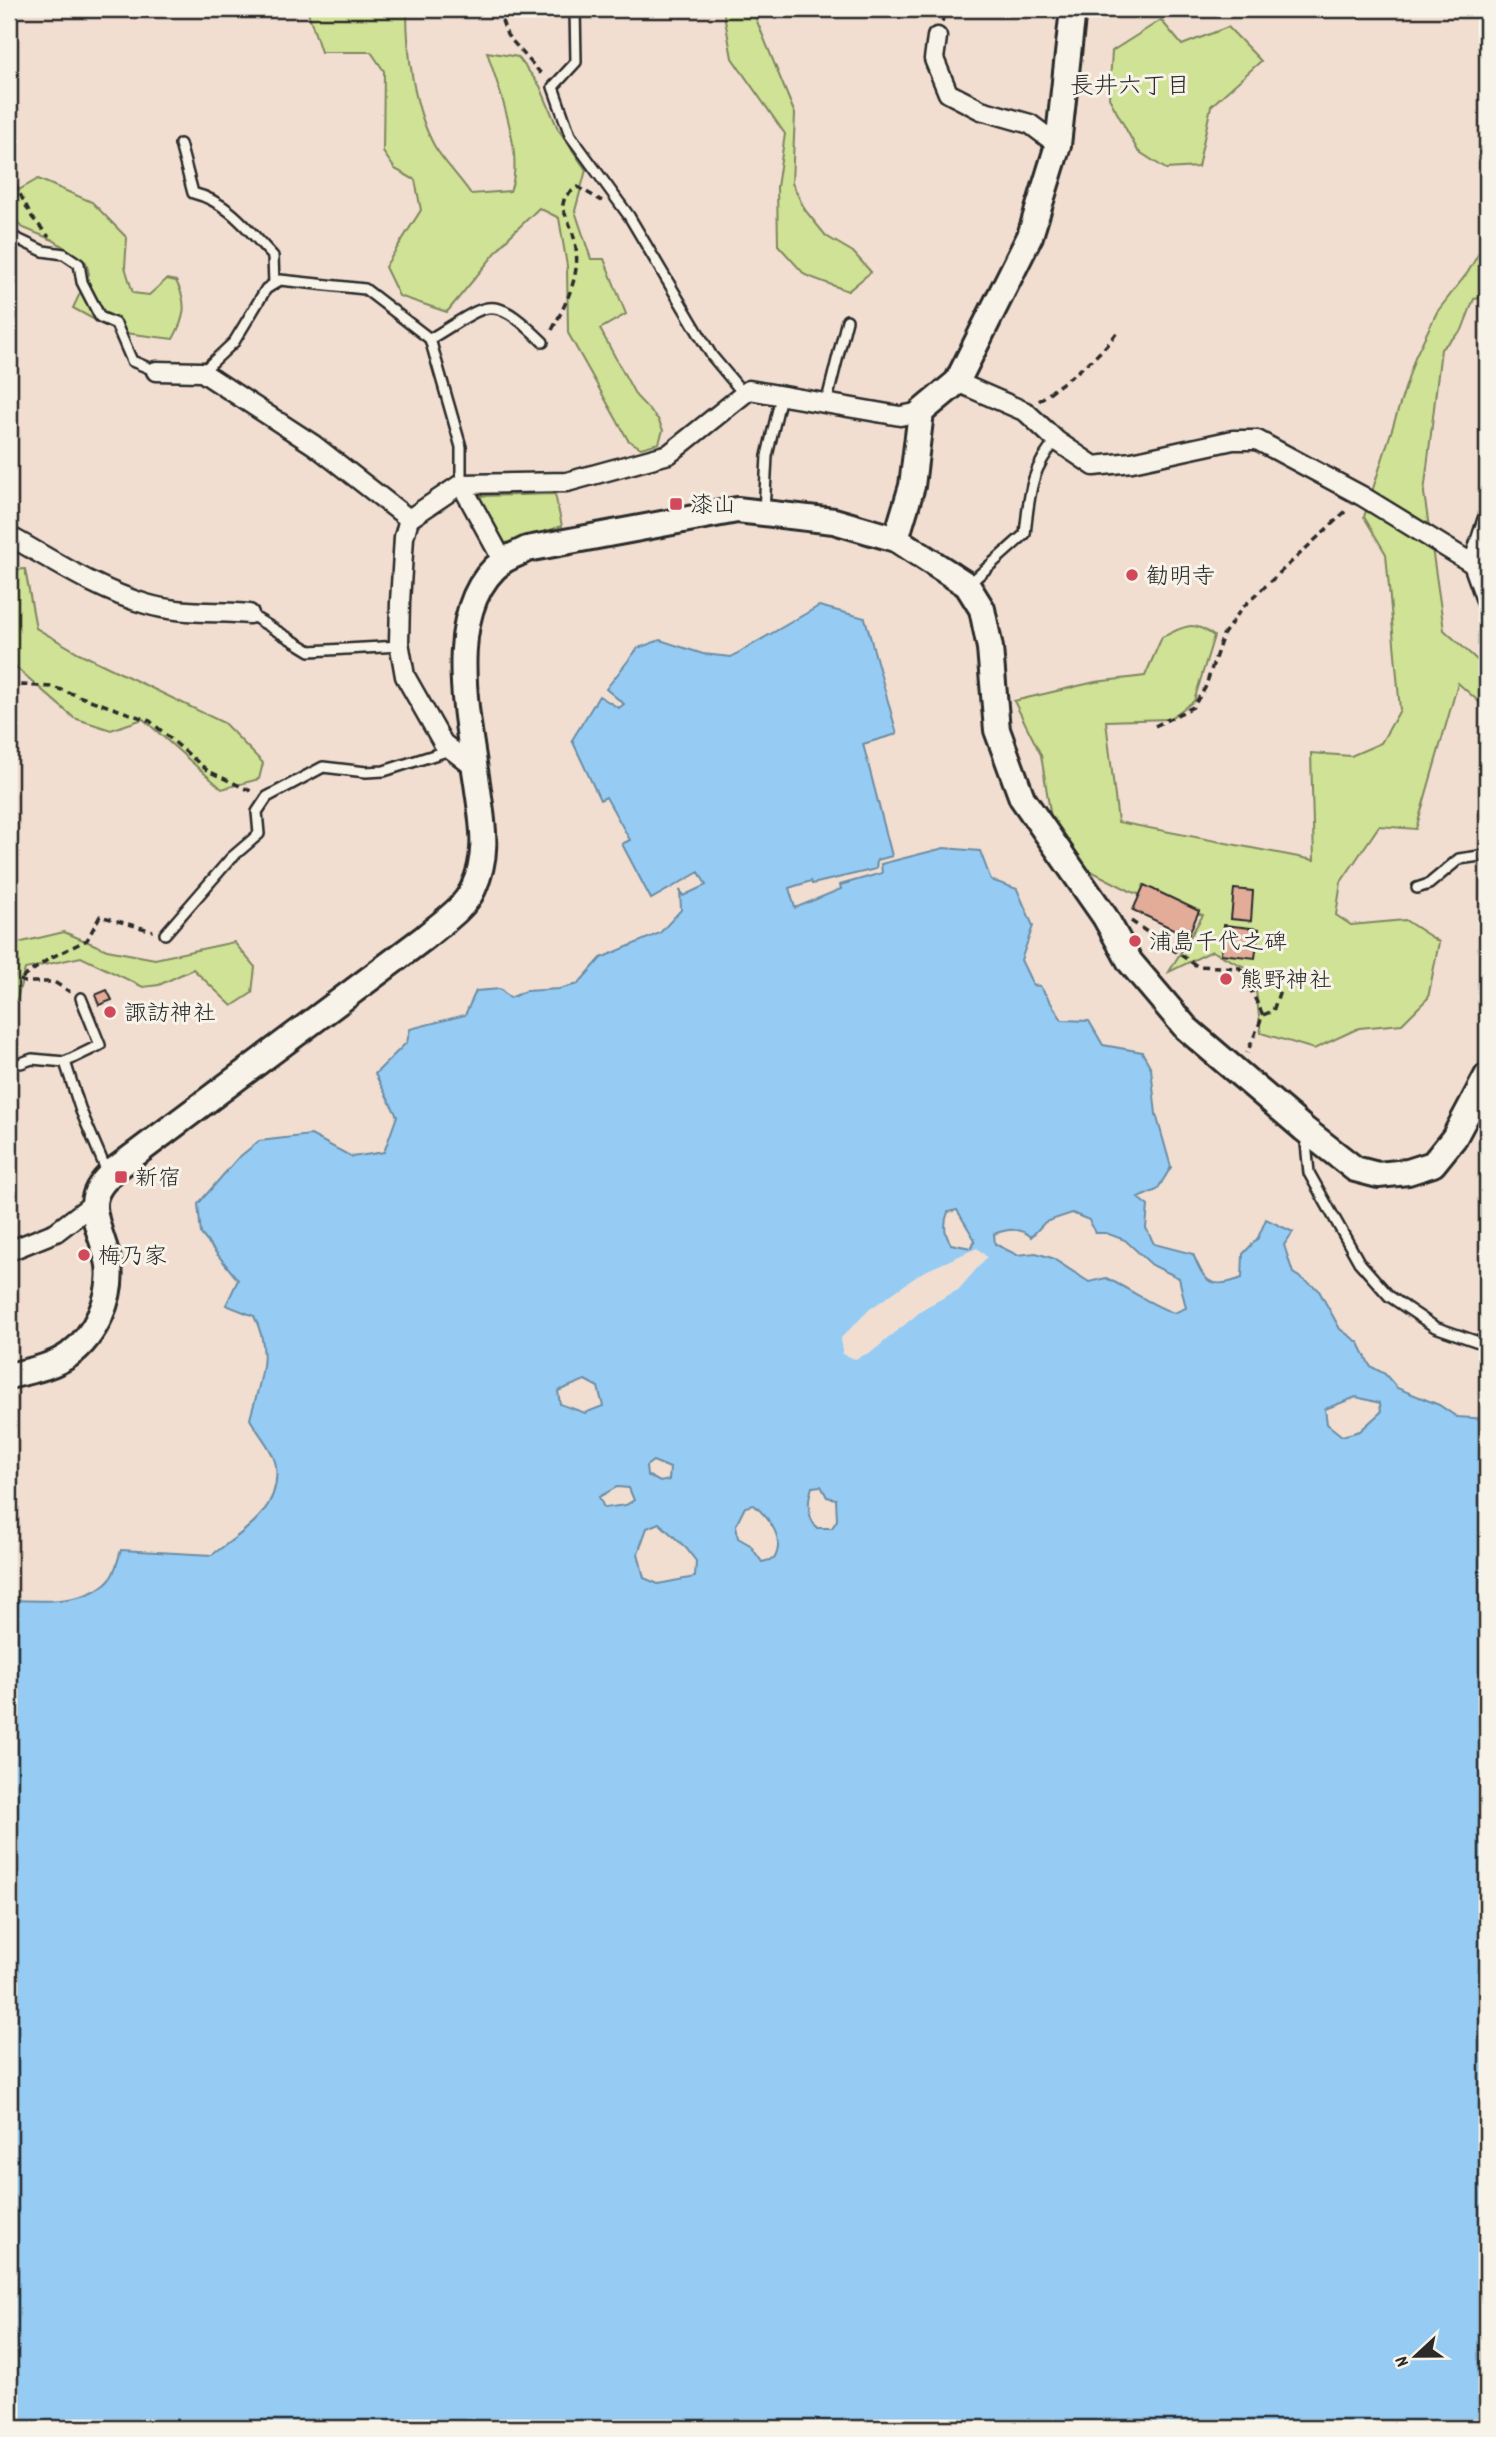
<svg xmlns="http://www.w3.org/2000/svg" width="1496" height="2437" font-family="Dekko,'Klee One',sans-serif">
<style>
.green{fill:#d0e295;stroke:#7e8660;stroke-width:2}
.water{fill:#96ccf4;stroke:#6b8ca4;stroke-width:2;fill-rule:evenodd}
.pier{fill:#f1ded0}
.building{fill:#e2ac98;stroke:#2b2b2b;stroke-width:2}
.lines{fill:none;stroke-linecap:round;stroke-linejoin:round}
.lane-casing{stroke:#2b2b2b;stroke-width:14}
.street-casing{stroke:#2b2b2b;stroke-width:23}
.secondary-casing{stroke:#2b2b2b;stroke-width:30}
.path{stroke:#2b2b2b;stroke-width:3.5;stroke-dasharray:7 5;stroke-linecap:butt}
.lane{stroke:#f7f3e8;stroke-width:9}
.street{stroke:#f7f3e8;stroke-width:18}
.secondary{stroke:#f7f3e8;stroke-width:24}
.poi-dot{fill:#d1495b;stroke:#f7f3e8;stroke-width:2.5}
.labels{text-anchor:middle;stroke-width:6;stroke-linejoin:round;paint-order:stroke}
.poi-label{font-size:23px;fill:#2b2b2b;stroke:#f7f3e8;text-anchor:start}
.neighbourhood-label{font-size:24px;fill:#2b2b2b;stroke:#f7f3e8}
</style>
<rect width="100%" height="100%" fill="#f1ded0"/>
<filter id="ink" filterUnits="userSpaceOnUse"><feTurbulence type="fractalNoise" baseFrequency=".0143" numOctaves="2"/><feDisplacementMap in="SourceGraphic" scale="14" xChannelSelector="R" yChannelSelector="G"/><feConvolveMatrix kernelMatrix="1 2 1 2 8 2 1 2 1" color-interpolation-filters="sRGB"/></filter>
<g filter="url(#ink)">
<g class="green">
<path d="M307,9H407C407,52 413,108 435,147C445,163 460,178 471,194L510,191C525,156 499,89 487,52L518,57L540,86L558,129L586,170L575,211L591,259H604L626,314L600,329L636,396L658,419L663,430L659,443L641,448L628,440L568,333L567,266L559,218L539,208L507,239L447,312L399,296L385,267L421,210L415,180L395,169L383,152L384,71L371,52H321Z"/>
<polygon points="723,9 752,9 795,114 792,183 805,210 826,236 853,252 871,272 848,291 805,275 778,245 777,187 785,134 732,58"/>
<polygon points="1161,20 1182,45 1228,27 1261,61 1211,106 1198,167 1166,169 1138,151 1109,98 1112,51"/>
<path d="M38,179L92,202L127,238L125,267L133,293L149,295L167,279L176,281C188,303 185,318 173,339L117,332L73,308L89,274L86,262L53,240L21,227L12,214L19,190Z"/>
<path d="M1487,239V297L1474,299L1462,330L1441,349L1424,493L1444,630L1487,669V709L1458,683L1416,829L1379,826L1341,882L1336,915L1351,925L1405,920L1439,942L1428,998L1402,1024L1359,1028L1314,1049L1261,1033L1254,974L1249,969L1212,951L1169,972L1203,915L1132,892L1085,868L1052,824L1041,755L1014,701L1095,682L1145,676L1162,637C1185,627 1191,619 1214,636L1194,701L1169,719L1106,721L1118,822L1314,860L1311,753L1351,756L1381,743L1400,710L1386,554L1364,517L1415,357L1437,312L1468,272Z"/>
<polygon points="555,494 562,526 505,545 478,496"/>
<polygon points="25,569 36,628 79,653 224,723 263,763 259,779 222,789 143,719 111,730 74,718 9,661 9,570"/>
<polygon points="64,932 107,950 155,959 234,942 255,967 252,993 232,1006 193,969 159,985 143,987 81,957 25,969 17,999 9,1005 9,945"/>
</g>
<path class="water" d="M819,606L865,618L897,734L863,744L892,856L877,860L876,869L812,884L811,881L789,888L795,908L841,889L840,885L882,873L881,864L944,848L980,851L991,880L1017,889L1033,926L1021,960L1033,985L1040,986L1062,1020L1089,1021L1103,1045L1142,1052L1151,1068L1156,1114L1171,1167L1157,1190L1138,1198L1148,1206L1146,1228L1154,1244L1193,1254C1205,1283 1211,1290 1242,1278L1243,1254L1258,1238L1266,1219L1293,1232L1284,1245L1293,1273L1318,1289L1340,1329L1359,1343L1370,1366L1385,1374L1397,1388L1439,1405L1457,1417L1487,1419V1521L1484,1530L1487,1547V2428H9V1600C40,1601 86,1605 109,1580C115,1574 118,1559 121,1550L212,1555C242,1532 281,1511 276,1467C275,1452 257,1432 250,1419C260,1380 273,1354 254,1316L226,1305L238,1280L201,1234L198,1204L237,1159L259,1141L311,1135L352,1157L384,1152L397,1116L375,1074L407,1042L410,1029L465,1015L476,991L500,989L510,998L526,991L559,989L578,984L601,958L660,933L681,910L680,890L683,896L706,885L699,872L651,899L622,844L630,840L606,797L600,800L572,740L599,696L619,708L624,704L606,689L638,648L660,640L703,654L731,657ZM957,1210L975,1240L971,1248L951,1244C944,1234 944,1222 948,1212ZM1072,1213L1089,1220L1096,1233H1106L1125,1240L1152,1265L1179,1278L1186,1308L1174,1313C1149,1304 1130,1289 1106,1278L1089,1282L1052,1258L1036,1253L1017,1255L995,1244L994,1234C1008,1229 1020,1227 1031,1237L1045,1222ZM585,1380L598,1387L603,1406L585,1413L560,1404L558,1391ZM1356,1397L1380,1403L1381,1412L1360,1431L1342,1436L1327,1424L1325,1409ZM653,1461L670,1468L669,1480L660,1482L647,1475L646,1466ZM821,1486L827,1497L836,1499L837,1520L832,1528H817C807,1517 807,1501 812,1487ZM617,1487L629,1488L634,1500L626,1505L604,1508L599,1497ZM754,1505C769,1518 786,1539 774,1559L762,1562L750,1545L738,1538L736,1525L745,1507ZM659,1523L686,1548L696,1561L695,1577L658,1584L644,1578L638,1553L647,1528Z"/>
<polygon class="pier" points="977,1248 987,1257 958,1290 926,1307 873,1351 855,1359 843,1354 841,1338 870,1309 923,1272"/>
<g class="building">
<polygon points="1144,885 1199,911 1188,936 1133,910"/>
<polygon points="1234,889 1253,891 1251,921 1231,919"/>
<polygon points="1224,925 1259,929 1255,958 1221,954"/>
<polygon points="107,990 112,1000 99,1005 95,995"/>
</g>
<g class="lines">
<defs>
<g id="lane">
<polyline points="575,9 576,62 553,87 570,135 629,216 712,356 743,393"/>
<path d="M180,144L193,193C229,202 248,230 273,256L274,284"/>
<polyline points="9,235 43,251 64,254 79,264 82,282 100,317 116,324 132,361 156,371"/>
<polyline points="430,339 461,447 461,484"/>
<path d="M202,372L234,342L266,289L280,280L365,289L430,339C489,304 490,290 543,342"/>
<polyline points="826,404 847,320"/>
<polyline points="764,512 767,456 781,396"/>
<path d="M969,584L1025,534C1029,499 1030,467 1057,441"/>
<polyline points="249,614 310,651 400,646"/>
<polyline points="1417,888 1429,884 1459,859 1487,855"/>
<polyline points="165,934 231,858 259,834 257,812 267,797 323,767 366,772 384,771 450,750"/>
<polyline points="65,1062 81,1111 108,1174"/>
<polyline points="21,1063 32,1059 65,1062 100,1045 81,998"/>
<polyline points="1310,1136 1306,1143 1309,1173 1359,1262 1389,1296 1435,1327 1487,1345"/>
</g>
<g id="street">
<polyline points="937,37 934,59 948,93 981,110 1030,124 1058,145"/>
<polyline points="156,371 202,372 314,445 409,519"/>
<polyline points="957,382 1026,412 1057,441 1094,466 1132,462 1233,440 1257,440 1362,496 1473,564"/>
<polyline points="461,484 503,561"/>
<polyline points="1487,521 1473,564 1487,603"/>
<path d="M9,536C53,560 97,590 146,604C179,614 215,611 249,614"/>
<polyline points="475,768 443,743 405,676 399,642 400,602 404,537 409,519 461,484 567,482 669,454 749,390 900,416 921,412"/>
<polyline points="9,1251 56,1232 94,1203"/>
</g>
<g id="secondary">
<polyline points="896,539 912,486 921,412 957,382 1030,236 1058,145 1073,9"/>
<path d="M9,1376C29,1371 52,1367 69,1355C95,1336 113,1298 109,1265C106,1246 93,1222 94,1203C95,1188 107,1177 117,1168L424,938C440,924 464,909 473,889C489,855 483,826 478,790C469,724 440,608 503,561C510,556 520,553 527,549L737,510L834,521L896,539L967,585L982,609L990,648L997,730L1022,798L1105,917L1130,962L1186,1028L1304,1129L1355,1169L1378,1175L1408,1172L1433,1164L1454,1138L1487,1076"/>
</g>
</defs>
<use href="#lane" class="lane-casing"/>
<use href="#street" class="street-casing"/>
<use href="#secondary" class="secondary-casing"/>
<g class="path">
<polyline points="498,9 507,35 544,77"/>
<polyline points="942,22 946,9"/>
<polyline points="9,173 32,217 49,237"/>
<path d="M552,330C576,285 588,256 562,208L565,196L578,187L602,201"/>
<path d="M1039,401C1067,378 1096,362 1118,331"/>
<polyline points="9,689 22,685 53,687 150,721 208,771 255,793"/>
<polyline points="1155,726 1193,707 1205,688 1223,635 1242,608 1348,509"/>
<polyline points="1131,921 1197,966 1240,968 1263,1015 1247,1053"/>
<polyline points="9,974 24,982 54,982 70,992"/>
<polyline points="22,978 50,958 87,940 100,916 153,931"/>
<polyline points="1263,1015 1273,1011 1280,990"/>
</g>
<use href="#lane" class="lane"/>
<use href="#street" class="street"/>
<use href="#secondary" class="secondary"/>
</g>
</g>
<g class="poi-dot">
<rect x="669" y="497" width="14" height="14" rx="3.5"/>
<circle cx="1132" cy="575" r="7"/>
<circle cx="1135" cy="941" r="7"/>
<circle cx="1226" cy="979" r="7"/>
<circle cx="110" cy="1012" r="7"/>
<rect x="114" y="1170" width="14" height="14" rx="3.5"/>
<circle cx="84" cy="1255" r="7"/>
</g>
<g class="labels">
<g class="poi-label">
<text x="690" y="512">漆山</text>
<text x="1146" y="583">勧明寺</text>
<text x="1149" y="949">浦島千代之碑</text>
<text x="1240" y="987">熊野神社</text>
<text x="124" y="1020">諏訪神社</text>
<text x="135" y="1185">新宿</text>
<text x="98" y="1263">梅乃家</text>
</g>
<g class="neighbourhood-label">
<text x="1130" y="93">長井六丁目</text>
</g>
</g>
<rect width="1496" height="2437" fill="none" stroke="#f7f3e8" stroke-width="35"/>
<rect x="18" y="18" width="1461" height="2402" fill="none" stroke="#2b2b2b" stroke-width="2.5" filter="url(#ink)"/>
<g transform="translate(1416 2356) rotate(248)" stroke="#f7f3e8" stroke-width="5" paint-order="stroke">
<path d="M0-5L12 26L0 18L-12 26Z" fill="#2b2b2b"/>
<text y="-10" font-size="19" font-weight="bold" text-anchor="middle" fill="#2b2b2b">N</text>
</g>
</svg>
